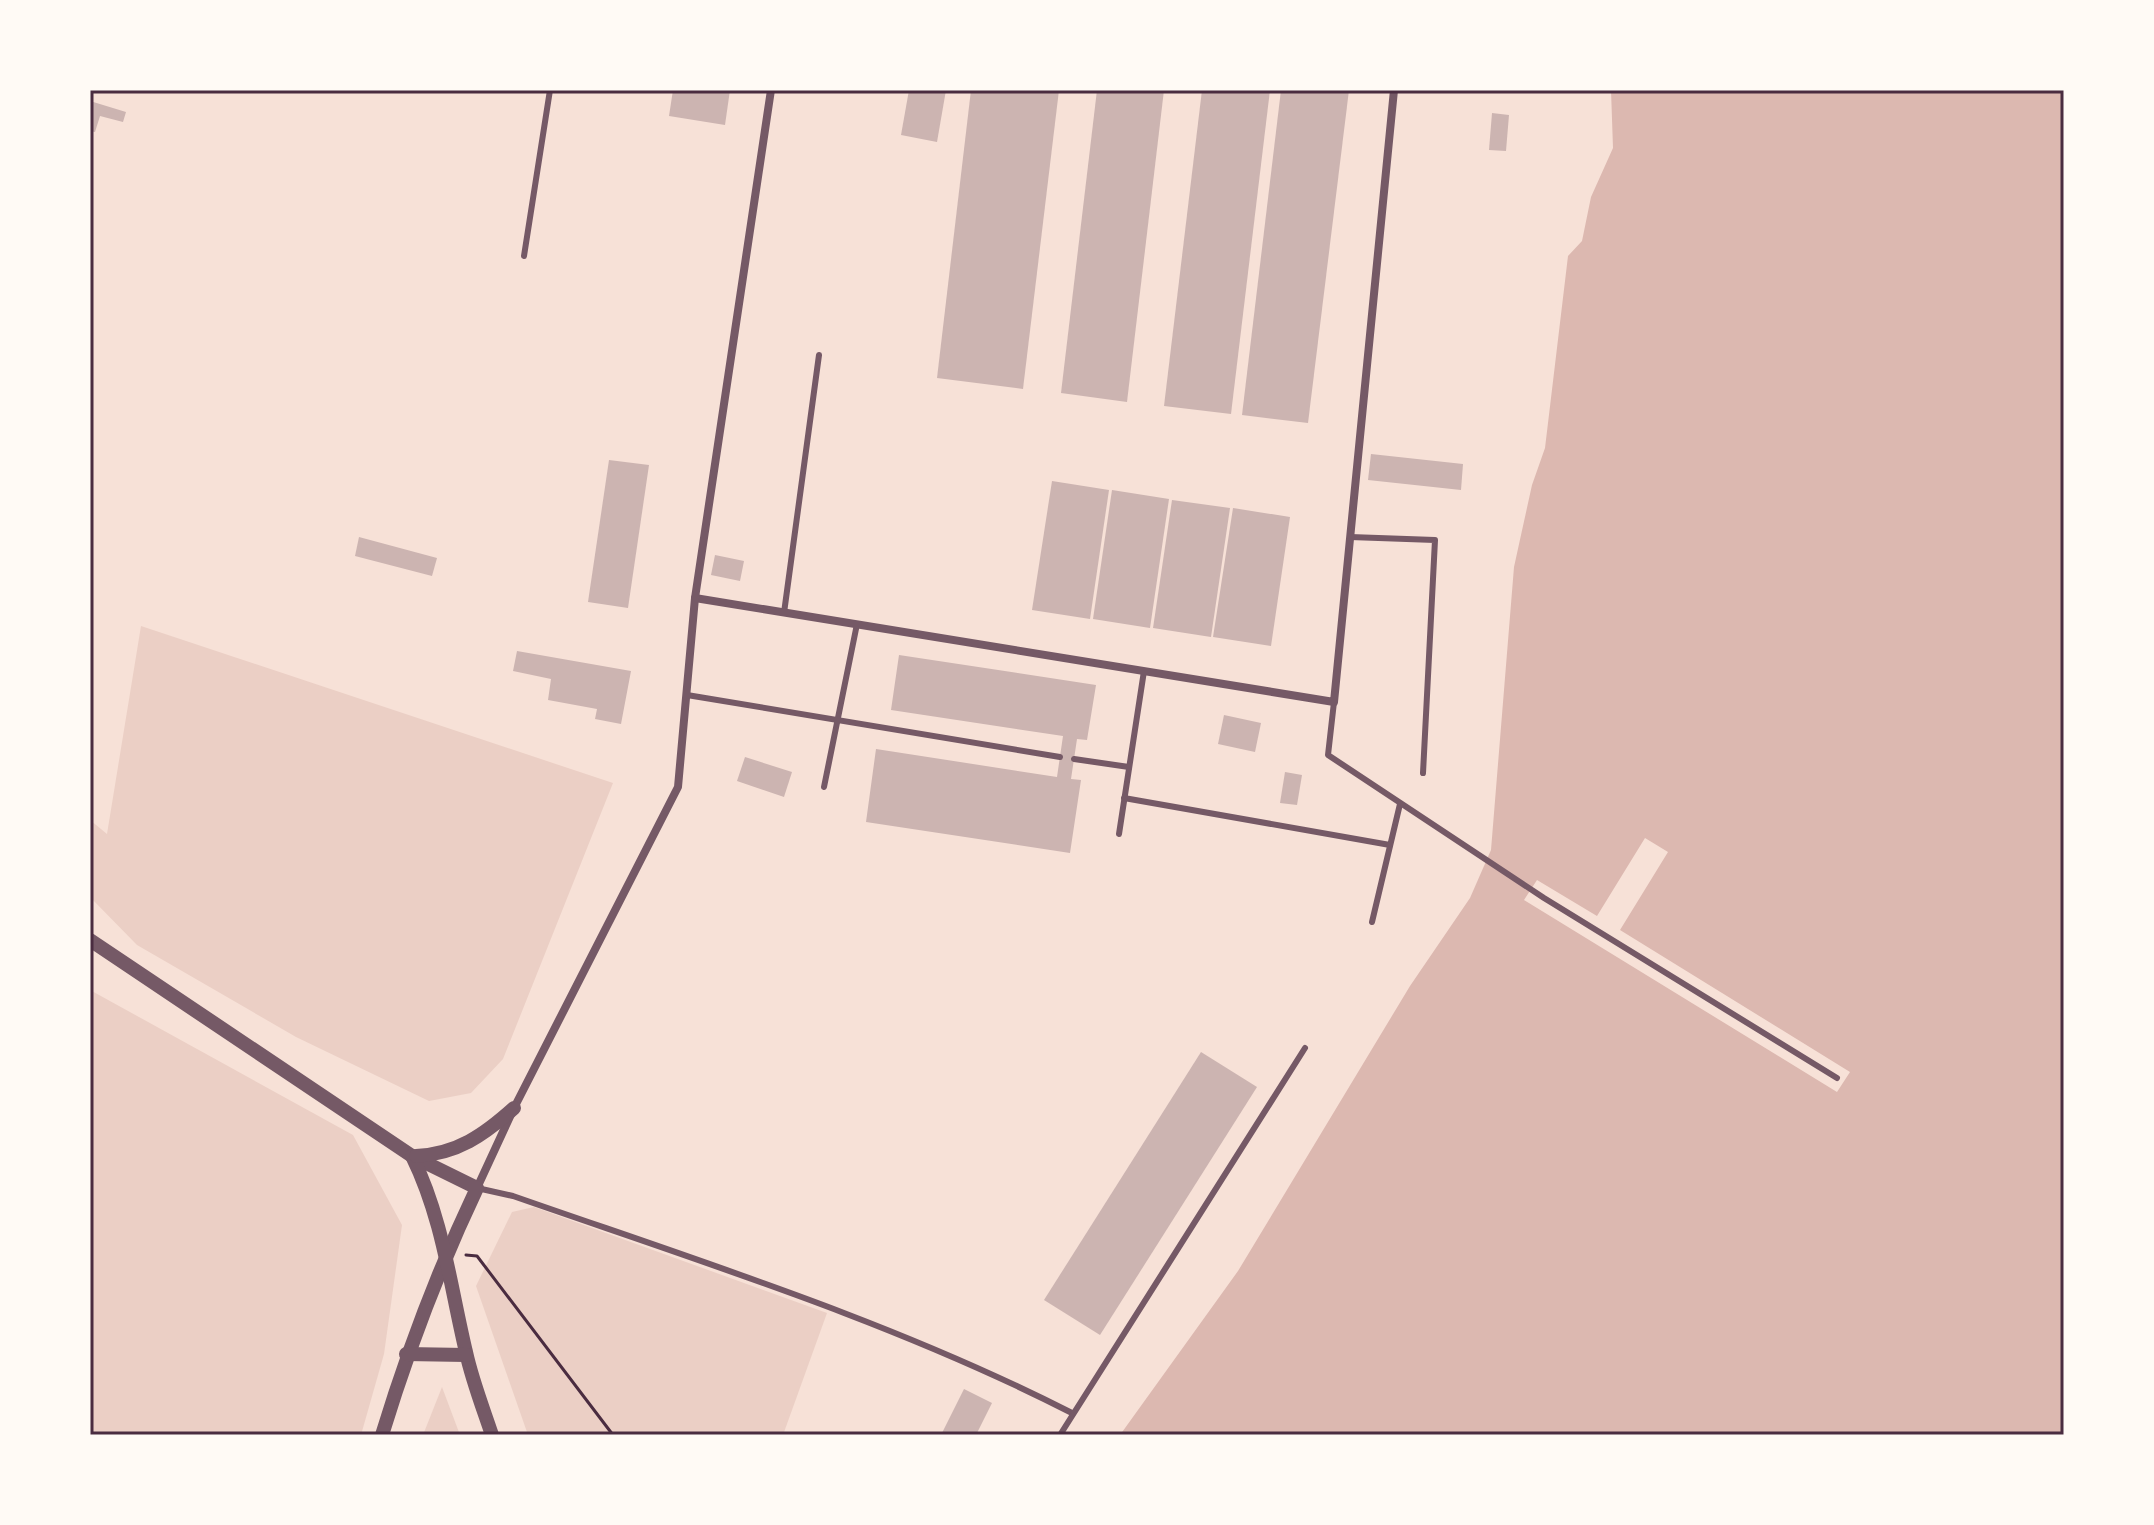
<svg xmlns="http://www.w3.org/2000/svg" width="2154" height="1525" font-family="'DejaVu Sans',sans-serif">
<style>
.green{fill:#ebcfc5}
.water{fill:#dcb8b0}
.pier{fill:#f7e1d7}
.building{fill:#ccb4b1}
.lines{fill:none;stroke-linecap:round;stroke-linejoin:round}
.path{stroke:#4a2c40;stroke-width:3}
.service{stroke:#755966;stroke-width:6}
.minor{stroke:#755966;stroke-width:8}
.tertiary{stroke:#755966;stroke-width:14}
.neatline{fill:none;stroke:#4a2c40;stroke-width:3}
</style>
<rect width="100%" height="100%" fill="#f7e1d7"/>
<g class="green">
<polygon points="141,626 613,783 503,1059 471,1093 429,1101 296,1037 137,945 90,897 90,820 107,834"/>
<polygon points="90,990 353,1135 402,1225 384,1354 361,1435 90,1435"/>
<polygon points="534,1207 827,1313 783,1435 528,1435 476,1286 512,1212"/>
<polygon points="442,1387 460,1435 423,1435"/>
</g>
<polygon class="water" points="1611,90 2064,90 2064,1435 1120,1435 1238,1271 1410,986 1470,898 1491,850 1514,567 1532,485 1545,448 1568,256 1582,241 1591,197 1613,148"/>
<polygon class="pier" points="1645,838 1668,852 1620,930 1850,1072 1837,1092 1524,900 1537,880 1597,916"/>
<g class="building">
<polygon points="673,90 730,90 725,125 669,116"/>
<polygon points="909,90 946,90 937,142 901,135"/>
<polygon points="971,90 1059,90 1023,389 937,378"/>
<polygon points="1097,90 1164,90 1127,402 1061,393"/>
<polygon points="1202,90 1270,90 1231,414 1164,406"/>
<polygon points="1281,90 1349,90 1308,423 1242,415"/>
<polygon points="90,101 126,112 123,122 100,116 95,132 90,131"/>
<polygon points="1492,113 1509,115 1506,151 1489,150"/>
<polygon points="1371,454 1463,464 1461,490 1368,480"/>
<polygon points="609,460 649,465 628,608 588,602"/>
<polygon points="1052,481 1109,490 1090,619 1032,610"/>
<polygon points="1112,490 1169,499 1150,628 1093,619"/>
<polygon points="1172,500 1230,508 1211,637 1153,628"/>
<polygon points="1233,508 1290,517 1271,646 1213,637"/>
<polygon points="359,537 437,558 432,576 355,556"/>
<polygon points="715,555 744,561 740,581 711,575"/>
<polygon points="517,651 631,671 621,724 595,719 597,709 548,700 551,679 513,671"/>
<polygon points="899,655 1096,685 1087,740 1077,739 1071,779 1081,780 1070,853 866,822 876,749 1057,777 1063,736 891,710"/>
<polygon points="1224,715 1261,723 1255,752 1218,744"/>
<polygon points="745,757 792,772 784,797 737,781"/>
<polygon points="1285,772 1302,775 1297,805 1280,803"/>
<polygon points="1201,1052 1257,1087 1100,1335 1044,1300"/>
<polygon points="964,1389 992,1403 976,1435 941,1435"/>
</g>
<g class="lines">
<polyline class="path" points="466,1255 477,1256 613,1435"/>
<g class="service">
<polyline points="524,256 550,90"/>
<polyline points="1350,537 1435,540 1423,773"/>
<polyline points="784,613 819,355"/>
<polyline points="687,695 1060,757"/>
<polyline points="1334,702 1328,755 1544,898 1837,1078"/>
<polyline points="1074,759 1129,767"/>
<polyline points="824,787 857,624"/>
<polyline points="1124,798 1390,845"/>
<polyline points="1119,834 1144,671"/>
<polyline points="1372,922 1400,804"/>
<path d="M477,1188L513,1196C702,1262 894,1322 1072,1413"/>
<polyline points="1060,1435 1305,1048"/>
</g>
<g class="minor">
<polyline points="695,598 1334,702 1394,90"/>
<polyline points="477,1188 514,1108 678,787 695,598 771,90"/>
</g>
<g class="tertiary">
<path d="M90,940L412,1156L477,1188C439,1268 408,1350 382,1435"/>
<path d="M412,1156C443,1219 450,1285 466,1352C472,1380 483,1408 492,1435"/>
<path d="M416,1156C457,1154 484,1135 514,1108"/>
<polyline points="406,1354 466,1355"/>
</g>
</g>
<rect width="2154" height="1525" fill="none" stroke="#fffaf5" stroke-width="184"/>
<rect x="92" y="92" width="1970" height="1341" class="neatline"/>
</svg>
